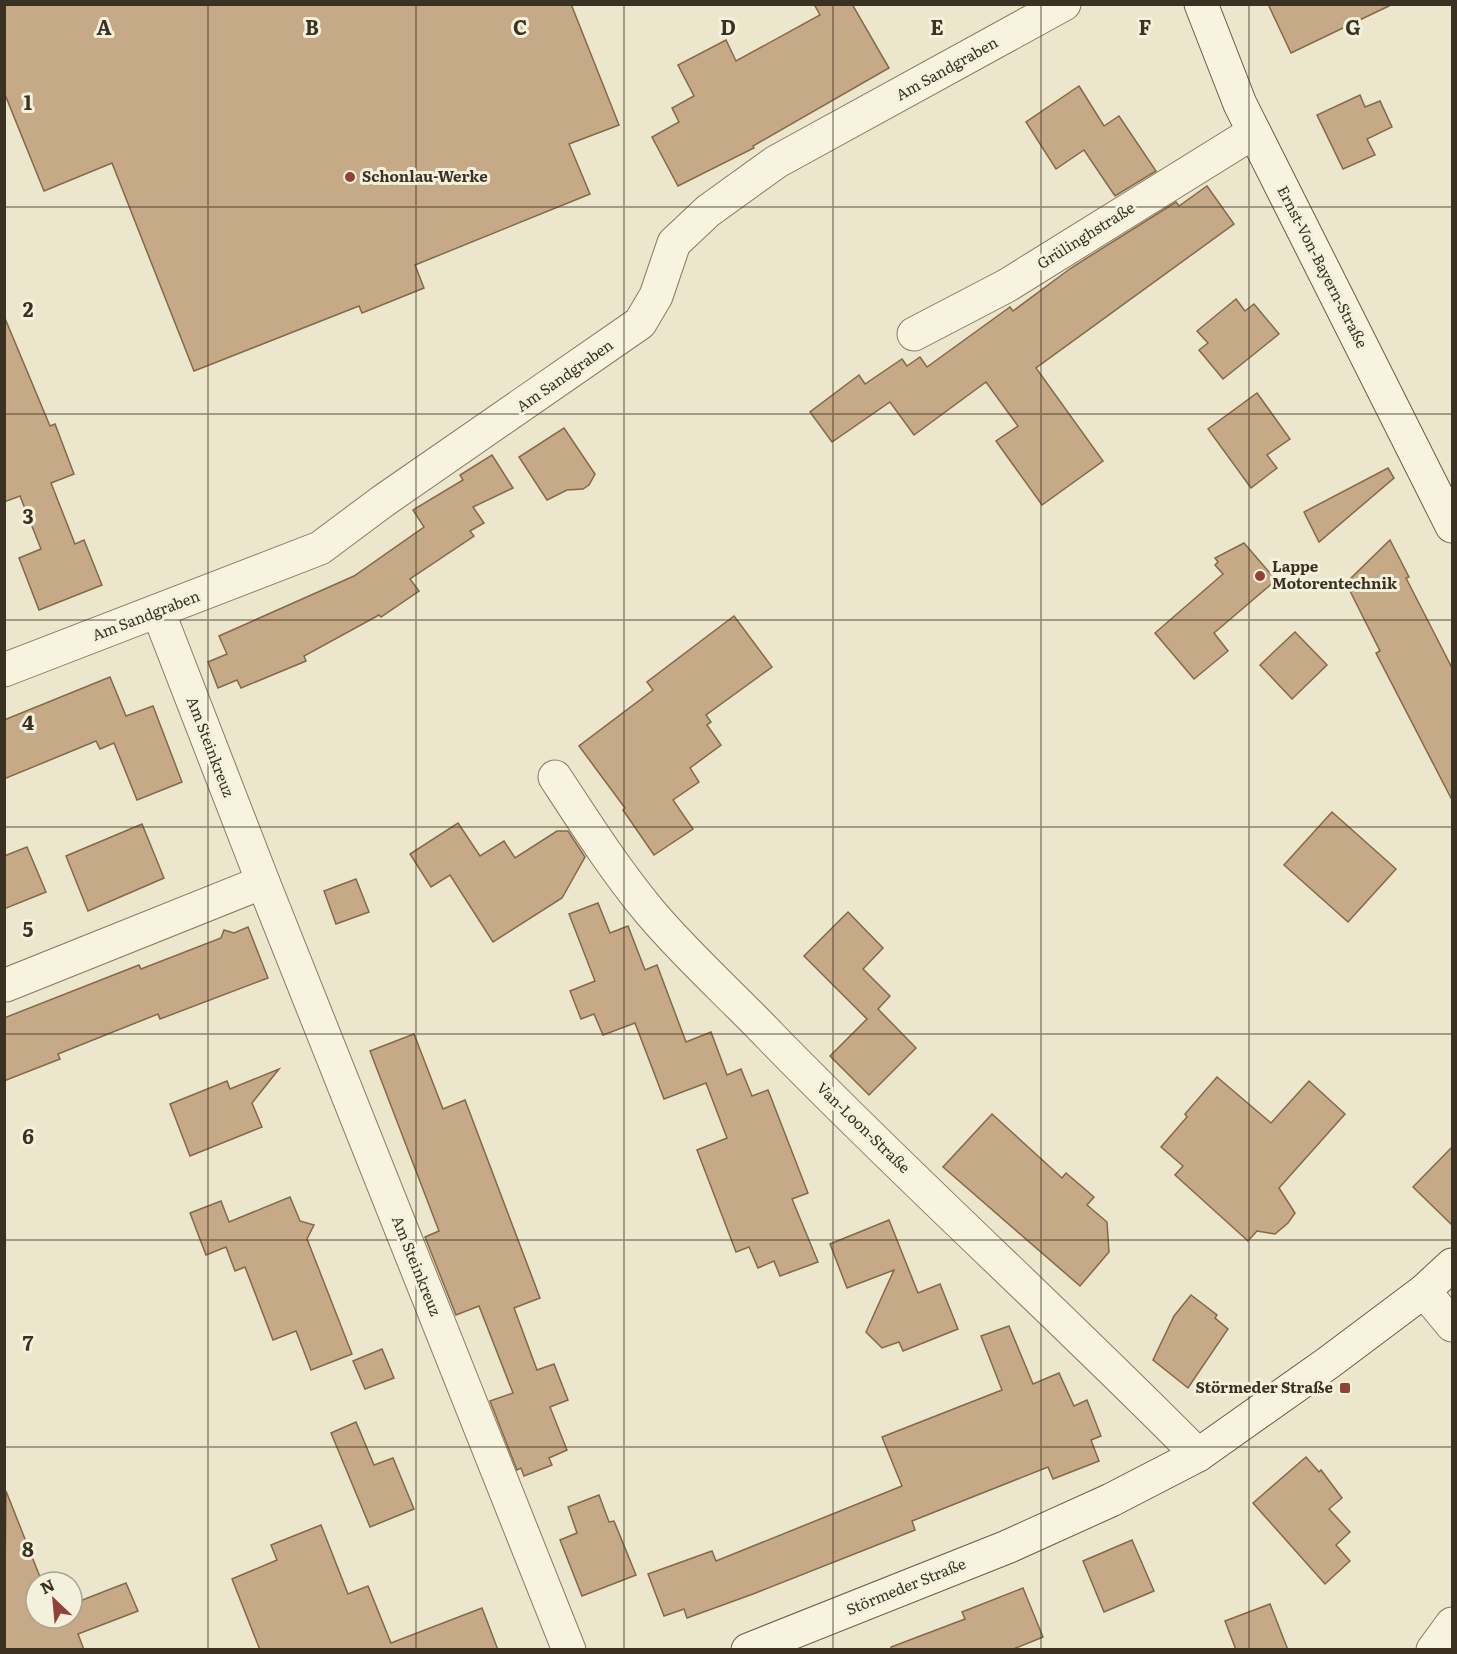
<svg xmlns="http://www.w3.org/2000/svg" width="1457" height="1654" font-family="Literata,serif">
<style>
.building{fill:#c6a986;stroke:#846949;stroke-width:1.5}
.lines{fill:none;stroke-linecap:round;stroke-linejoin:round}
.minor-casing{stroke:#877b61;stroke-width:35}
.secondary-casing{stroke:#695c44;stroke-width:35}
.minor{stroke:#f7f3df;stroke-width:33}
.secondary{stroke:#f7f3df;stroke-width:33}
.grid{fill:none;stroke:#3a3123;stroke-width:1.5;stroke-opacity:0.55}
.poi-dot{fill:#914237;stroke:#f3f0db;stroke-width:2}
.labels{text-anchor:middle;stroke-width:6;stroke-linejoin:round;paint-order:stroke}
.street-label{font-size:15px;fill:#3a3123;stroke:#f3f0db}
.poi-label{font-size:15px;font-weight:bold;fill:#3a3123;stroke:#f3f0db;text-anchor:start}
.grid-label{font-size:20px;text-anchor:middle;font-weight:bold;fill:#3a3123;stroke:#f3f0db;stroke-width:6;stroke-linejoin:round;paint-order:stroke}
</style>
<rect width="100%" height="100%" fill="#ebe6cc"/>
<g class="building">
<polygon points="4,4 571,4 619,125 569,144 590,194 415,265 424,288 362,313 359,306 194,371 112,163 44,191 4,92"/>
<polygon points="814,4 852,4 889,68 753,146 754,148 678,186 652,137 679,122 672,108 694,96 678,65 726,40 736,61 820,15"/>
<polygon points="1268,4 1393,4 1291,53"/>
<polygon points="1079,86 1104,126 1119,116 1156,171 1115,196 1084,150 1056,169 1026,122"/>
<polygon points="1360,95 1365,107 1380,101 1392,127 1367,139 1375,155 1343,169 1317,115"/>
<polygon points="1207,186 1234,224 1036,368 1103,461 1042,505 996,441 1018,426 986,382 914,435 890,402 832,442 810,412 859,375 865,384 902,359 907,366 920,357 927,367 1010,307 1013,311 1071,268 1176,202 1179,206"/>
<polygon points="1236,299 1245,311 1254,304 1279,334 1223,379 1199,350 1208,343 1197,331"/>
<polygon points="4,316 50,426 55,424 74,474 51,483 75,544 84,540 102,585 39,610 19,558 41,549 20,496 4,502"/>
<polygon points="1257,393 1290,439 1267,455 1277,468 1251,488 1208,429"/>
<polygon points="564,428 595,474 589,485 583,489 567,490 547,500 519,457"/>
<polygon points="492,455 513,488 473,507 484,523 470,531 474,536 410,579 419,591 381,617 379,615 304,656 306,661 241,688 237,680 218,688 208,662 227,654 219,636 354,576 424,527 413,510 463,480 460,475"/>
<polygon points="1388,468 1394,478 1319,542 1304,512"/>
<polygon points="1390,540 1409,577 1406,578 1452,668 1452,800 1376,653 1380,651 1346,583"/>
<polygon points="1244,543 1276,580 1214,633 1228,651 1194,679 1155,633 1223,574 1215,565 1218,562 1215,558"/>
<polygon points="734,616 772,667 706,715 711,722 707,725 721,745 690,768 699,782 673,800 693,829 654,855 623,810 625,808 579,746 653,690 647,682"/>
<polygon points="1295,632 1327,665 1292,699 1260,665"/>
<polygon points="110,677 126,716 153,706 182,782 137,800 114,743 100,749 96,741 4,779 4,720"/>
<polygon points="1332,812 1396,869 1348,922 1284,865"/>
<polygon points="458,823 480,856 504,841 515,858 557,831 568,831 585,857 562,898 493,942 450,875 431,887 410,854"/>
<polygon points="142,824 164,878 88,911 66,856"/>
<polygon points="27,847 46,892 4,909 4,856"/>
<polygon points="356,879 369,912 336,924 324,891"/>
<polygon points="598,903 610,933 628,926 645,970 657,965 686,1042 711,1032 727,1075 741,1069 752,1096 768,1090 808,1193 792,1199 818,1262 780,1276 774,1261 758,1268 749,1247 736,1252 697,1150 727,1138 706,1083 664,1099 635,1023 603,1035 594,1014 581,1019 570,991 595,981 569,914"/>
<polygon points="848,912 883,948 863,969 890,996 878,1009 916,1048 869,1095 830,1056 867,1019 804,956"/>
<polygon points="248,927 268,978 160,1019 158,1014 58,1054 60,1059 4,1081 4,1018 139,965 141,969 221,938 224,930 234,933"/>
<polygon points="414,1034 443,1109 465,1100 540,1298 514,1308 537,1370 554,1364 568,1400 550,1407 567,1450 549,1458 552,1465 524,1476 521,1468 517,1470 490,1401 513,1393 479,1306 456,1315 425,1237 439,1231 370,1051"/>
<polygon points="279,1069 252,1103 262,1127 190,1156 170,1104 227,1081 230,1089"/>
<polygon points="1217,1077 1271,1123 1309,1081 1345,1114 1279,1188 1295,1213 1288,1223 1275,1234 1257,1231 1248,1241 1175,1175 1183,1166 1161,1147 1187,1117 1185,1114"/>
<polygon points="992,1114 1062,1178 1066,1173 1094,1197 1087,1205 1107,1222 1109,1252 1080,1286 943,1167"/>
<polygon points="1452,1147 1452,1225 1413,1187"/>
<polygon points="290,1197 300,1221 314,1225 307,1239 352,1354 311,1370 296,1331 273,1340 245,1267 235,1271 226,1247 206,1255 190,1213 221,1201 229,1222"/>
<polygon points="889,1220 918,1293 940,1284 958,1329 903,1351 899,1342 882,1348 866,1332 894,1270 847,1288 830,1244"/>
<polygon points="1191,1295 1217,1315 1215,1318 1228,1329 1188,1388 1153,1360 1174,1316"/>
<polygon points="1009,1326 1033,1384 1059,1373 1074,1406 1087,1400 1101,1436 1091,1440 1099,1461 1053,1479 1048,1467 912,1521 915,1530 753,1594 687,1618 684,1609 664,1616 648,1574 712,1551 716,1561 902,1486 882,1437 1002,1390 981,1336"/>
<polygon points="382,1349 394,1378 365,1389 353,1361"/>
<polygon points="356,1422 374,1465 393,1458 414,1509 370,1527 331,1433"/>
<polygon points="1306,1457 1319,1472 1321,1470 1342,1498 1329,1509 1350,1532 1336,1545 1350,1561 1325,1584 1253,1503"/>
<polygon points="6,1491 42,1582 36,1582 36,1618 72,1618 72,1604 126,1583 138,1611 78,1634 84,1650 4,1650"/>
<polygon points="599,1495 609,1522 614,1521 636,1575 582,1596 560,1540 577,1533 568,1507"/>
<polygon points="321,1525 348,1594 368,1586 391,1643 482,1608 498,1650 260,1650 232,1579 277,1560 271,1545"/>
<polygon points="1132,1540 1154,1591 1104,1612 1083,1561"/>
<polygon points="1023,1588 1043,1637 1011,1650 891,1650 891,1647 965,1619 962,1612"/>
<polygon points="1270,1604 1288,1650 1236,1650 1225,1621"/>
</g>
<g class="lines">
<defs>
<g id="minor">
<polyline points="914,334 1006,286 1254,132"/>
<polyline points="158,611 263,882 569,1650"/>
<polyline points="4,670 320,548 383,501 640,323 656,296 674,243 708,211 776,162 1064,4"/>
<path d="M555,777C585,823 615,870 650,912C687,956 731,995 771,1037C910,1180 1058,1313 1198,1455"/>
<polyline points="6,985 263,882"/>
<polyline points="1424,1291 1452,1325"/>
<polyline points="1433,1650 1452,1624"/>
</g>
<g id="secondary">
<polyline points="1201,4 1240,104 1452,526"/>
<polyline points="748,1650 1007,1547 1111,1500 1198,1455 1328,1363 1424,1291 1452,1265"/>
</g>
</defs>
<use href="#minor" class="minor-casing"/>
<use href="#secondary" class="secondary-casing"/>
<use href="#minor" class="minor"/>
<use href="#secondary" class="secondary"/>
</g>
<path class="grid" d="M208,4V1650M416,4V1650M624,4V1650M833,4V1650M1041,4V1650M1249,4V1650M4,207H1452M4,414H1452M4,620H1452M4,827H1452M4,1034H1452M4,1240H1452M4,1447H1452"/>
<g class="poi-dot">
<circle cx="350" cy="177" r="6"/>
<circle cx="1260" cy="576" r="6"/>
<rect x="1339" y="1382" width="12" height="12" rx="3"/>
</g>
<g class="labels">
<g class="street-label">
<text transform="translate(947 69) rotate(-29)" y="5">Am Sandgraben</text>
<text transform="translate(1086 236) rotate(-32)" y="5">Grülinghstraße</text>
<text transform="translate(1322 267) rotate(63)" y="5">Ernst-Von-Bayern-Straße</text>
<text transform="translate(565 376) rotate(-35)" y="5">Am Sandgraben</text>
<text transform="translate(146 616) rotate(-21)" y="5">Am Sandgraben</text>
<text transform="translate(210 747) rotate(69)" y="5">Am Steinkreuz</text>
<text transform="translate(863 1128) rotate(44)" y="5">Van-Loon-Straße</text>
<text transform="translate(416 1266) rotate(68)" y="5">Am Steinkreuz</text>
<text transform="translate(906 1587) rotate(-22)" y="5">Störmeder Straße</text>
</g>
<g class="poi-label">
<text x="362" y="182">Schonlau-Werke</text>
<text x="1272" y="572">Lappe<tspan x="1272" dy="17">Motorentechnik</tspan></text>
<text x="1333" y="1393" text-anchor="end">Störmeder Straße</text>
</g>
</g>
<g class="grid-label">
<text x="104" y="35">A</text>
<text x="312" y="35">B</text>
<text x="520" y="35">C</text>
<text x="728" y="35">D</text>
<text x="937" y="35">E</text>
<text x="1145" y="35">F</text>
<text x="1353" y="35">G</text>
<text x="28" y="110">1</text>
<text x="28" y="317">2</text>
<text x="28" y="524">3</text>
<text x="28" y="730">4</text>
<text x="28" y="937">5</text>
<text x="28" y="1144">6</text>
<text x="28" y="1351">7</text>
<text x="28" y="1557">8</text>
</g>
<rect width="1457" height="1654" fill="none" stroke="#3a3123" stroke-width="12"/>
<g transform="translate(54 1600) rotate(334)"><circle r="28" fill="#f3f0db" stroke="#a9a491" stroke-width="1.5"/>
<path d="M0-4.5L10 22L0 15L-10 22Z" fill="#914237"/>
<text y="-9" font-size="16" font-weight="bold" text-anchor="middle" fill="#3a3123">N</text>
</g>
</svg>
